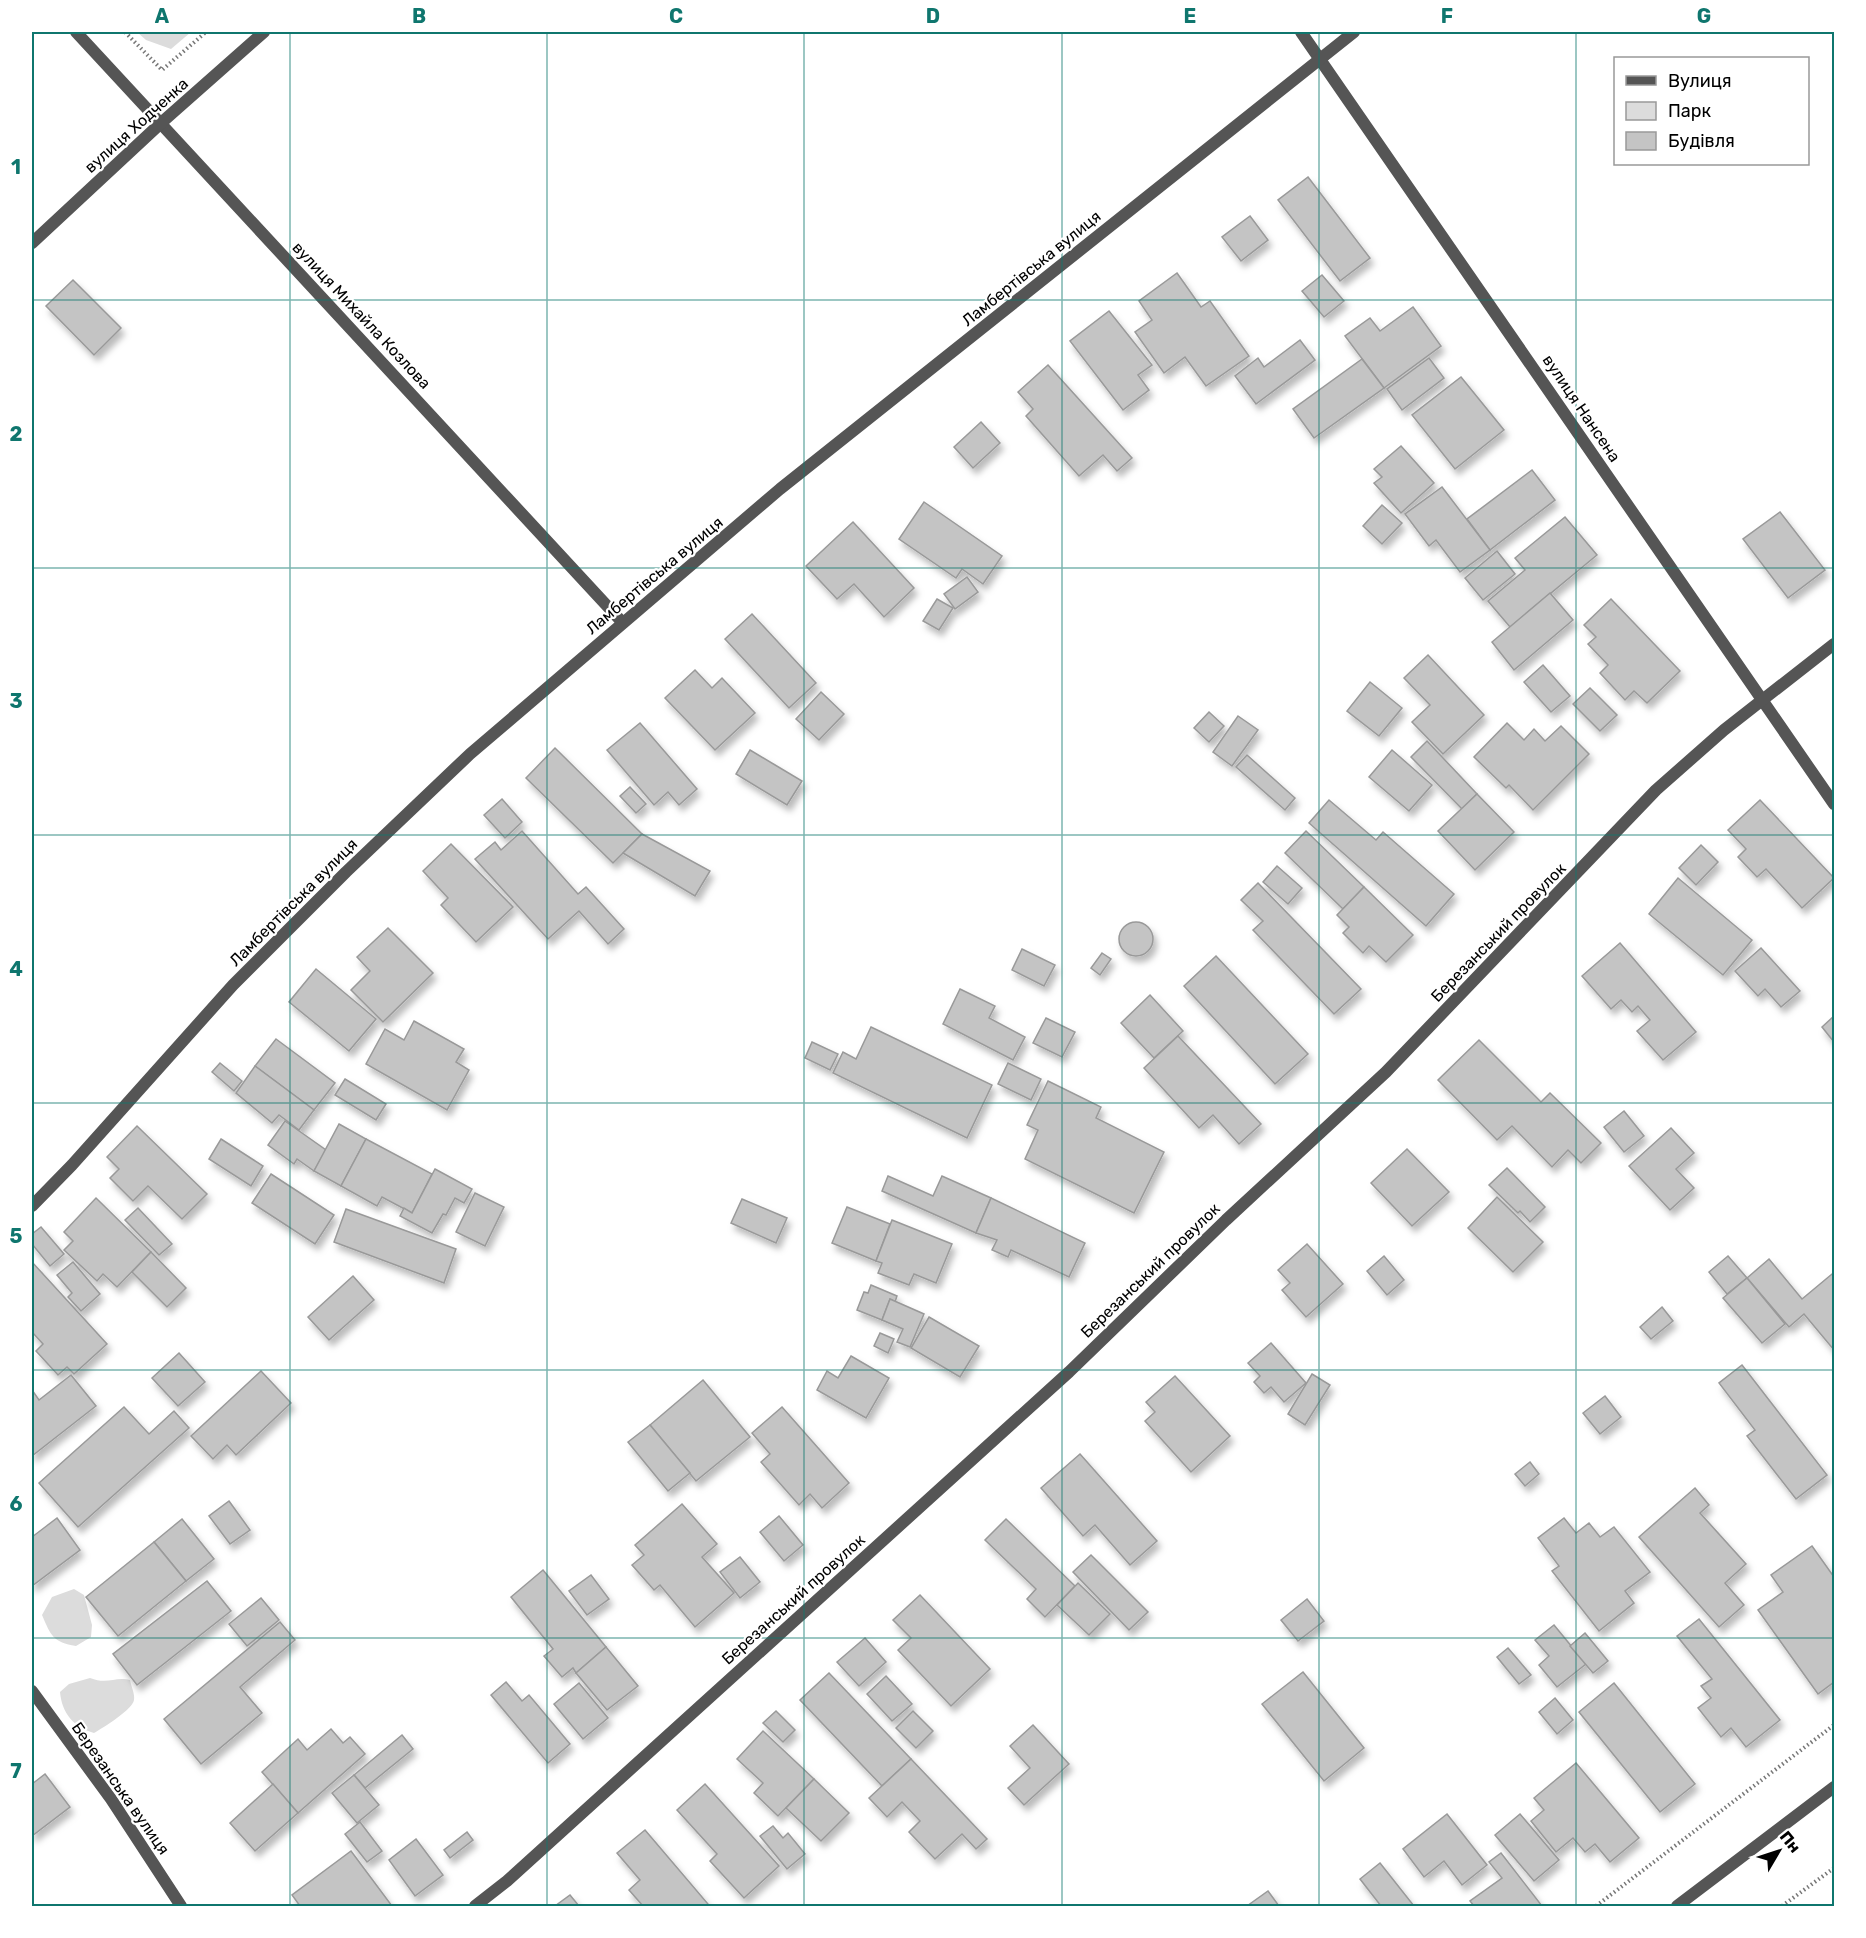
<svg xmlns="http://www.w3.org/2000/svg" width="1866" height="1938" font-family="Rubik,sans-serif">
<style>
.green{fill:#dcdcdc}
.building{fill:#c4c4c4;stroke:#999;stroke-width:1.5;filter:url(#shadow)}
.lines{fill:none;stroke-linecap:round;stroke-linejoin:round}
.path{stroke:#777;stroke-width:4;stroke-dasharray:1.5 3;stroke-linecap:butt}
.minor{stroke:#555;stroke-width:12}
.grid{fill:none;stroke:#0f766e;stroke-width:1.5;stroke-opacity:0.55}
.labels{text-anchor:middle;stroke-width:4.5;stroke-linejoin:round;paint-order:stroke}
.street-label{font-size:16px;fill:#000;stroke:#fff}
.neatline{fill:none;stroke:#0f766e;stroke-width:2}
.grid-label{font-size:20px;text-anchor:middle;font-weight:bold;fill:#0f766e}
</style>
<defs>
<filter id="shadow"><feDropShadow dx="3.5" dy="6" stdDeviation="3" flood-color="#0004"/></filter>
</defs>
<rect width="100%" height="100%" fill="#fff"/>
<g class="green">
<polygon points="137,32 191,32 171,49 146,40"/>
<path d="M74,1589L84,1595L92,1625L91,1637L76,1646C53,1642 51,1636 42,1615L52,1597Z"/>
<path d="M90,1678C108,1685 115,1676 130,1680C131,1686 135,1694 134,1700C133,1709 103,1728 94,1733C74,1727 62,1714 60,1692L69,1684Z"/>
</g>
<g class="building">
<polygon points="1308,177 1370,258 1340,281 1278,200"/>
<polygon points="1250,216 1268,240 1241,261 1222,237"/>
<polygon points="1177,273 1201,307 1210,301 1249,356 1206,386 1185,357 1164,373 1135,332 1152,320 1139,301"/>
<polygon points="1322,275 1344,301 1324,317 1302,291"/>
<polygon points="73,280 121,328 94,355 46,306"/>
<polygon points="1413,307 1441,346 1384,388 1345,336 1370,318 1380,331"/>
<polygon points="1109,311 1152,365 1138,375 1149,390 1123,410 1070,341"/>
<polygon points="1300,340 1315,360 1256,404 1235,376 1258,358 1264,367"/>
<polygon points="1429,358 1444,378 1402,410 1387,389"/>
<polygon points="1362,359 1384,388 1314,438 1293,409"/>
<polygon points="1048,365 1132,458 1117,471 1103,455 1079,476 1026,416 1033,409 1018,392"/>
<polygon points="1461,377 1504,430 1455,469 1412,415"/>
<polygon points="981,422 1000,443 973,468 954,447"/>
<polygon points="1401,446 1434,483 1401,513 1374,483 1382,477 1374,469"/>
<polygon points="1532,470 1555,500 1490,550 1467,519"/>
<polygon points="1442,487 1490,550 1460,572 1436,540 1429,546 1405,514"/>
<polygon points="924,502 1002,556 983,584 962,569 956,578 899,539"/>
<polygon points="1382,505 1402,523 1382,544 1363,526"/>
<polygon points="1780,512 1825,570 1788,598 1743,539"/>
<polygon points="1565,517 1597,555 1510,627 1488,601 1525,570 1515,558"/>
<polygon points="853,522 914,588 884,617 854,584 837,599 806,566"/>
<polygon points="1497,551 1515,574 1483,600 1465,578"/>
<polygon points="967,577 978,592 955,609 944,594"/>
<polygon points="1550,593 1573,620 1514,670 1492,642"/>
<polygon points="937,599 953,608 939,630 923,621"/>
<polygon points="1611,599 1680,671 1647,703 1634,691 1625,700 1600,673 1608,665 1588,644 1596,637 1584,625"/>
<polygon points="752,614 816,683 789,708 725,639"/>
<polygon points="1428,655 1484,715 1443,754 1412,722 1430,705 1404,678"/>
<polygon points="1543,665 1570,696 1551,712 1524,682"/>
<polygon points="695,670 712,688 722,678 755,713 715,750 665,698"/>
<polygon points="1370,682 1402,708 1379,736 1347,711"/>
<polygon points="1590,688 1617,715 1600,731 1573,704"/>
<polygon points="821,692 844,714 819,740 796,719"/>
<polygon points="1209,712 1224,726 1209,742 1194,728"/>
<polygon points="1238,716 1258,730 1232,766 1213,752"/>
<polygon points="640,723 697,789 679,805 668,792 654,805 607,750"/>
<polygon points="1507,723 1524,740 1534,729 1545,741 1561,726 1589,754 1533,810 1509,785 1506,788 1474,757"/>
<polygon points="1427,741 1477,794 1462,809 1411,757"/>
<polygon points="555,748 642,834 613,863 526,778"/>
<polygon points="750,750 802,781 787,805 736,774"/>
<polygon points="1392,750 1432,785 1409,811 1369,777"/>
<polygon points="1247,755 1295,798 1285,810 1236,767"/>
<polygon points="630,787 646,804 636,813 620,796"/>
<polygon points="1477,794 1514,832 1475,870 1438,831"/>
<polygon points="502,799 522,822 505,838 484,815"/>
<polygon points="1329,800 1376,840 1383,832 1454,894 1426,926 1309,823"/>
<polygon points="1760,800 1834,878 1802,908 1766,869 1757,877 1738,857 1746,849 1728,830"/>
<polygon points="522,831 578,894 586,887 624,929 608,944 579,911 548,939 475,859 495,842 501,850"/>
<polygon points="1306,831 1364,887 1343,909 1285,853"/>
<polygon points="642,834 710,871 695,896 623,853"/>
<polygon points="451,844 513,907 476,942 441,905 448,898 423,871"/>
<polygon points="1701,845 1718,862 1696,885 1679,868"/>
<polygon points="1277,866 1302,888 1288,904 1263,882"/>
<polygon points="1678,878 1752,940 1723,975 1649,914"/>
<polygon points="1258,883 1361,989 1334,1014 1253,930 1263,921 1241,900"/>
<polygon points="1364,887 1413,935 1386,962 1369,946 1363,953 1343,933 1349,927 1337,915"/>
<circle cx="1136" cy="939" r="17"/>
<polygon points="388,928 433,973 383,1022 351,990 370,971 357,957"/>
<polygon points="1620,943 1696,1032 1663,1060 1637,1031 1650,1020 1638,1006 1632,1012 1621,1000 1611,1009 1582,976"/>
<polygon points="1761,948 1800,991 1781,1007 1765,989 1758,996 1735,971"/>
<polygon points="1022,949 1055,965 1044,986 1012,970"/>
<polygon points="1102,953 1111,959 1100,975 1091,968"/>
<polygon points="1216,956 1308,1054 1275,1084 1184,986"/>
<polygon points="316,969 376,1019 349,1051 289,1002"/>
<polygon points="960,989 995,1006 989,1018 1025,1037 1013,1060 943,1024"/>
<polygon points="1150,995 1183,1031 1154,1058 1121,1023"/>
<polygon points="1834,1016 1834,1042 1822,1027"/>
<polygon points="1046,1018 1075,1032 1062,1057 1033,1043"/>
<polygon points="414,1021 464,1049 456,1062 469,1070 447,1110 366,1064 385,1029 404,1040"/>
<polygon points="871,1027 992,1085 967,1138 833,1073 843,1052 856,1059"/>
<polygon points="1178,1036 1261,1124 1239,1144 1213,1115 1199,1128 1144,1068"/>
<polygon points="276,1039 335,1083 314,1110 255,1066"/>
<polygon points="1479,1040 1541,1102 1550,1093 1601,1143 1581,1163 1568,1150 1552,1167 1512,1126 1497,1140 1438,1080"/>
<polygon points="812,1042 838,1054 830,1070 805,1058"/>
<polygon points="220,1063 242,1081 234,1091 212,1072"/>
<polygon points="1008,1063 1041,1079 1031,1100 998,1084"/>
<polygon points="255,1066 314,1110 299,1130 279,1115 272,1123 236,1093"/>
<polygon points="345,1079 386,1104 376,1120 335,1095"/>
<polygon points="1048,1081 1101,1107 1096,1118 1164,1152 1134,1213 1025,1159 1038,1130 1027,1125"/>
<polygon points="1624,1111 1644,1136 1624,1152 1604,1127"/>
<polygon points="285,1121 326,1150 314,1171 297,1159 294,1164 268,1145"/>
<polygon points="339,1124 366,1139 341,1186 314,1171"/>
<polygon points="137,1126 207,1194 182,1219 148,1186 133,1201 110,1178 119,1169 107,1157"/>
<polygon points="1671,1128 1694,1153 1676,1169 1694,1188 1670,1210 1629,1166"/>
<polygon points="221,1139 263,1166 251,1186 209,1159"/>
<polygon points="366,1139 432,1174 412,1213 382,1197 377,1206 341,1186"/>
<polygon points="1407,1149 1449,1192 1412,1226 1371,1183"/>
<polygon points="1507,1168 1545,1207 1530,1222 1520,1211 1518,1213 1489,1185"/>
<polygon points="435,1169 472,1189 464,1203 455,1198 446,1215 443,1214 432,1233 400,1216 404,1208 412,1213"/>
<polygon points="271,1174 334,1215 315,1244 252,1203"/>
<polygon points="888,1176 933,1196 942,1176 991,1198 976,1233 882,1191"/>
<polygon points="475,1193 504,1207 485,1246 456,1232"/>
<polygon points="1497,1197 1543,1242 1513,1272 1468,1228"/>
<polygon points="96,1198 151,1252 117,1287 103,1274 97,1281 64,1250 73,1241 64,1232"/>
<polygon points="991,1198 1085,1243 1069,1277 1011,1250 1008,1257 992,1250 997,1240 976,1233"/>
<polygon points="742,1199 787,1218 776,1243 731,1223"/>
<polygon points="847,1207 890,1224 876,1261 832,1243"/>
<polygon points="138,1208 172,1244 159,1255 125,1220"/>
<polygon points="346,1209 456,1249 444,1283 334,1242"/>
<polygon points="892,1220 952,1244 936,1283 914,1274 909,1285 878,1273 882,1263 876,1261"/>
<polygon points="41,1227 64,1254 50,1266 32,1244 32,1234"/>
<polygon points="1307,1244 1343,1284 1306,1317 1282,1290 1290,1283 1278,1270"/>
<polygon points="151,1252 186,1288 167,1307 132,1272"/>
<polygon points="1384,1256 1404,1280 1387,1295 1367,1271"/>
<polygon points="1728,1256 1747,1278 1727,1294 1709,1272"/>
<polygon points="1769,1259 1802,1299 1832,1274 1834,1277 1834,1350 1804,1314 1789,1327 1747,1278"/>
<polygon points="32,1262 107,1344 74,1374 67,1367 58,1375 36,1351 43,1344 32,1332"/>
<polygon points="73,1262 100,1294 81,1311 68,1297 72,1293 57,1275"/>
<polygon points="353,1276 374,1300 329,1340 308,1317"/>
<polygon points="1747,1278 1785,1324 1762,1343 1723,1298"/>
<polygon points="871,1285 897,1296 895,1302 890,1299 882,1320 857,1310 864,1292 868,1293"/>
<polygon points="890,1299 924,1314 910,1347 897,1342 903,1329 882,1320"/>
<polygon points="1662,1307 1673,1321 1651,1339 1640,1327"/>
<polygon points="929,1317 979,1346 960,1377 911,1348"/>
<polygon points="880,1333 894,1339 888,1353 874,1346"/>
<polygon points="1271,1343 1306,1383 1284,1402 1271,1387 1264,1393 1254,1382 1260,1376 1248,1363"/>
<polygon points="179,1353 205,1382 178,1406 152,1378"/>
<polygon points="851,1356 889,1378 866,1418 817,1390 827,1371 838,1378"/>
<polygon points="1742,1365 1827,1475 1796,1499 1747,1436 1755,1430 1719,1383"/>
<polygon points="261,1371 291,1403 236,1455 227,1445 213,1459 191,1436"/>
<polygon points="1312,1374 1330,1385 1305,1425 1288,1414"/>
<polygon points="71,1375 96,1406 32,1456 32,1390 39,1400"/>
<polygon points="1175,1376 1230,1436 1191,1472 1145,1421 1155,1412 1146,1402"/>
<polygon points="703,1380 750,1437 696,1481 650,1425"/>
<polygon points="1605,1396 1621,1417 1600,1434 1583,1413"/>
<polygon points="124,1407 149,1434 174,1411 189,1428 78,1527 39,1483"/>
<polygon points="782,1407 849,1483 822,1508 810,1494 799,1505 761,1462 770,1454 752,1433"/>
<polygon points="650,1425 690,1473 668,1491 628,1442"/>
<polygon points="1080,1454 1157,1541 1130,1565 1095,1525 1083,1536 1041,1488"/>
<polygon points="1530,1462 1539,1474 1525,1486 1515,1474"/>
<polygon points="1695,1488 1709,1505 1700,1513 1746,1564 1725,1583 1744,1605 1719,1627 1639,1537"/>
<polygon points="229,1501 250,1530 230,1544 209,1516"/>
<polygon points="682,1504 717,1544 702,1557 734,1593 695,1627 660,1585 654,1590 632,1565 644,1555 635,1545"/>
<polygon points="779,1516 803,1545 784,1561 760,1532"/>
<polygon points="57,1518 80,1550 32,1586 32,1537"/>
<polygon points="1564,1518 1576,1533 1589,1523 1600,1537 1614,1527 1650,1572 1625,1591 1634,1603 1599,1631 1552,1571 1559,1566 1538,1538"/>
<polygon points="182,1519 214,1559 186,1581 154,1542"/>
<polygon points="1006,1519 1075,1586 1045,1617 1027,1599 1036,1589 985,1540"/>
<polygon points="154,1542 186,1581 118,1636 86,1597"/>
<polygon points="1812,1546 1834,1577 1834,1682 1818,1694 1758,1610 1783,1592 1771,1575"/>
<polygon points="1091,1555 1148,1612 1129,1630 1073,1572"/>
<polygon points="740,1557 760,1582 740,1598 720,1572"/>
<polygon points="543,1570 606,1647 576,1673 573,1668 562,1677 544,1656 553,1649 511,1597"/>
<polygon points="591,1575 609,1599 587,1615 569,1591"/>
<polygon points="207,1581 231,1611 137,1685 113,1654"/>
<polygon points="1078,1583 1110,1614 1089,1635 1057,1605"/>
<polygon points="920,1595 990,1669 951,1706 898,1650 911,1638 893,1620"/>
<polygon points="261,1598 279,1620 247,1646 229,1624"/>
<polygon points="1307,1599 1324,1621 1298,1641 1281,1620"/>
<polygon points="1699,1619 1780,1720 1746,1747 1731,1728 1721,1737 1698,1708 1711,1698 1701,1686 1712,1679 1677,1636"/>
<polygon points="280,1622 295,1640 240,1687 262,1713 201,1764 164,1719"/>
<polygon points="1554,1625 1586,1664 1557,1687 1539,1665 1549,1656 1535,1640"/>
<polygon points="1585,1633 1608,1661 1593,1673 1570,1646"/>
<polygon points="865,1638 886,1662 859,1686 837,1662"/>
<polygon points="606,1647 638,1686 607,1710 576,1673"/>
<polygon points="1508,1648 1531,1675 1519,1684 1497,1657"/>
<polygon points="1303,1672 1364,1748 1324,1781 1262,1704"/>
<polygon points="829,1673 911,1759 882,1786 800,1700"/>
<polygon points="886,1676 912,1704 892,1721 867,1694"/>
<polygon points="506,1682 522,1701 529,1695 570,1744 548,1763 491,1695"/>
<polygon points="579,1683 608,1718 583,1739 554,1704"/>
<polygon points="1614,1683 1695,1784 1660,1812 1579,1712"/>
<polygon points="1555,1698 1573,1720 1557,1734 1539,1712"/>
<polygon points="776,1711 795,1730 783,1742 763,1723"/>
<polygon points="913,1711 933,1731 916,1748 896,1728"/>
<polygon points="1033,1725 1069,1764 1024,1805 1008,1788 1030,1768 1010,1746"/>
<polygon points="331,1729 343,1743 350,1737 365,1754 298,1813 262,1772 298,1739 307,1750"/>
<polygon points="763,1731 814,1779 778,1816 754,1793 763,1783 737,1759"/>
<polygon points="402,1735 413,1749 365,1788 354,1775"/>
<polygon points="911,1759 987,1839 976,1849 962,1834 935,1859 909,1832 920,1821 902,1802 887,1817 869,1798"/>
<polygon points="1576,1763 1639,1838 1610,1862 1595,1844 1585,1852 1573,1838 1556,1852 1531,1821 1544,1810 1534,1798"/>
<polygon points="45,1774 70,1807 32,1836 32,1784"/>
<polygon points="354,1775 379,1805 357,1823 332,1793"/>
<polygon points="814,1779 849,1813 821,1841 786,1808"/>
<polygon points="273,1784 298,1813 255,1851 230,1823"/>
<polygon points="705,1784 779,1866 744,1898 710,1861 717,1854 677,1810"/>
<polygon points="1447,1814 1487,1865 1462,1885 1444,1861 1424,1877 1403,1849"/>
<polygon points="1520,1814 1559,1860 1534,1881 1495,1835"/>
<polygon points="360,1822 382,1851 367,1862 345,1834"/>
<polygon points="773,1826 783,1838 788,1833 805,1854 787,1869 760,1836"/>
<polygon points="645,1830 708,1904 705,1906 643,1906 629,1890 640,1880 617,1853"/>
<polygon points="467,1832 473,1840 450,1858 444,1850"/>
<polygon points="416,1839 443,1875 415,1896 389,1860"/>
<polygon points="351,1851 392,1906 300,1906 292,1895"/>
<polygon points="1501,1853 1542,1906 1474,1906 1470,1901 1502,1878 1489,1862"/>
<polygon points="1380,1863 1414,1906 1381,1906 1360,1879"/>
<polygon points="1268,1891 1279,1906 1247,1906"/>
<polygon points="570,1895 579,1906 555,1906"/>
</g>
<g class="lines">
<g class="path">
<polyline points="125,32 162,70 206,32"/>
<polyline points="1596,1906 1834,1725"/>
<polyline points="1782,1906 1834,1868"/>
</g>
<g class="minor">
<polyline points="76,32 622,622"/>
<polyline points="1301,32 1834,804"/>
<polyline points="32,243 161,123 264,32"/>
<polyline points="32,1206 72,1165 233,985 346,872 470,754 780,489 1354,32"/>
<polyline points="32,1691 111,1799 181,1906"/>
<polyline points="475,1906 507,1881 1069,1372 1226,1220 1386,1072 1656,790 1724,730 1834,644"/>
<polyline points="1677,1906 1834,1787"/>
</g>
</g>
<path class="grid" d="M290,32V1906M547,32V1906M804,32V1906M1062,32V1906M1319,32V1906M1576,32V1906M32,300H1834M32,568H1834M32,835H1834M32,1103H1834M32,1370H1834M32,1638H1834"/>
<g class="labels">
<g class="street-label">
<text transform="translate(136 125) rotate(-42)" y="6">вулиця Ходченка</text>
<text transform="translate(1031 268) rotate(-39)" y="6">Ламбертівська вулиця</text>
<text transform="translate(362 315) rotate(47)" y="6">вулиця Михайла Козлова</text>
<text transform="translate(1582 408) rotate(56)" y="6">вулиця Нансена</text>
<text transform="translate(654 575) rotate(-40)" y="6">Ламбертівська вулиця</text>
<text transform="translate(293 902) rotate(-45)" y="6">Ламбертівська вулиця</text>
<text transform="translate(1498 932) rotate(-46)" y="6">Березанський провулок</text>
<text transform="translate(1150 1270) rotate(-44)" y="6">Березанський провулок</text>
<text transform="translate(793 1599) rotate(-42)" y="6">Березанський провулок</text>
<text transform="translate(121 1788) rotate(55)" y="6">Березанська вулиця</text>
</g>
</g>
<rect width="1866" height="1938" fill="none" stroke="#ffffff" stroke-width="66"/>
<rect x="1614" y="57" width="195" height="108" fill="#ffffff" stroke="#999999" stroke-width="1.5"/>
<rect x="1626" y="76" width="30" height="9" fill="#555555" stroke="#999999" stroke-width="1.5"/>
<text x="1668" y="87" font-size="18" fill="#000000">Вулиця</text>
<rect x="1626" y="102" width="30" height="18" fill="#dcdcdc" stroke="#999999" stroke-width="1.5"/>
<text x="1668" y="117" font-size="18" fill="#000000">Парк</text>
<rect x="1626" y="132" width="30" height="18" fill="#c4c4c4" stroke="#999999" stroke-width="1.5"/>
<text x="1668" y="147" font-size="18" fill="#000000">Будівля</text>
<g transform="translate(1779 1851) rotate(51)" stroke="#ffffff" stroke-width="4.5" paint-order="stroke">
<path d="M0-4.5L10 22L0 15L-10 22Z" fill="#000000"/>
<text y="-9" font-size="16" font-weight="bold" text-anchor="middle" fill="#000000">Пн</text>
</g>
<rect x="33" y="33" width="1800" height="1872" class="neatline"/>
<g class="grid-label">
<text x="162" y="23">A</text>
<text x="419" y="23">B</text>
<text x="676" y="23">C</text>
<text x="933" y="23">D</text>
<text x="1190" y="23">E</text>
<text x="1447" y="23">F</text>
<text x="1704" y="23">G</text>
<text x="16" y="174">1</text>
<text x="16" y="441">2</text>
<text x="16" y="708">3</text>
<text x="16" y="976">4</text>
<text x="16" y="1243">5</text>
<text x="16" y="1511">6</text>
<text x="16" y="1778">7</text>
</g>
</svg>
